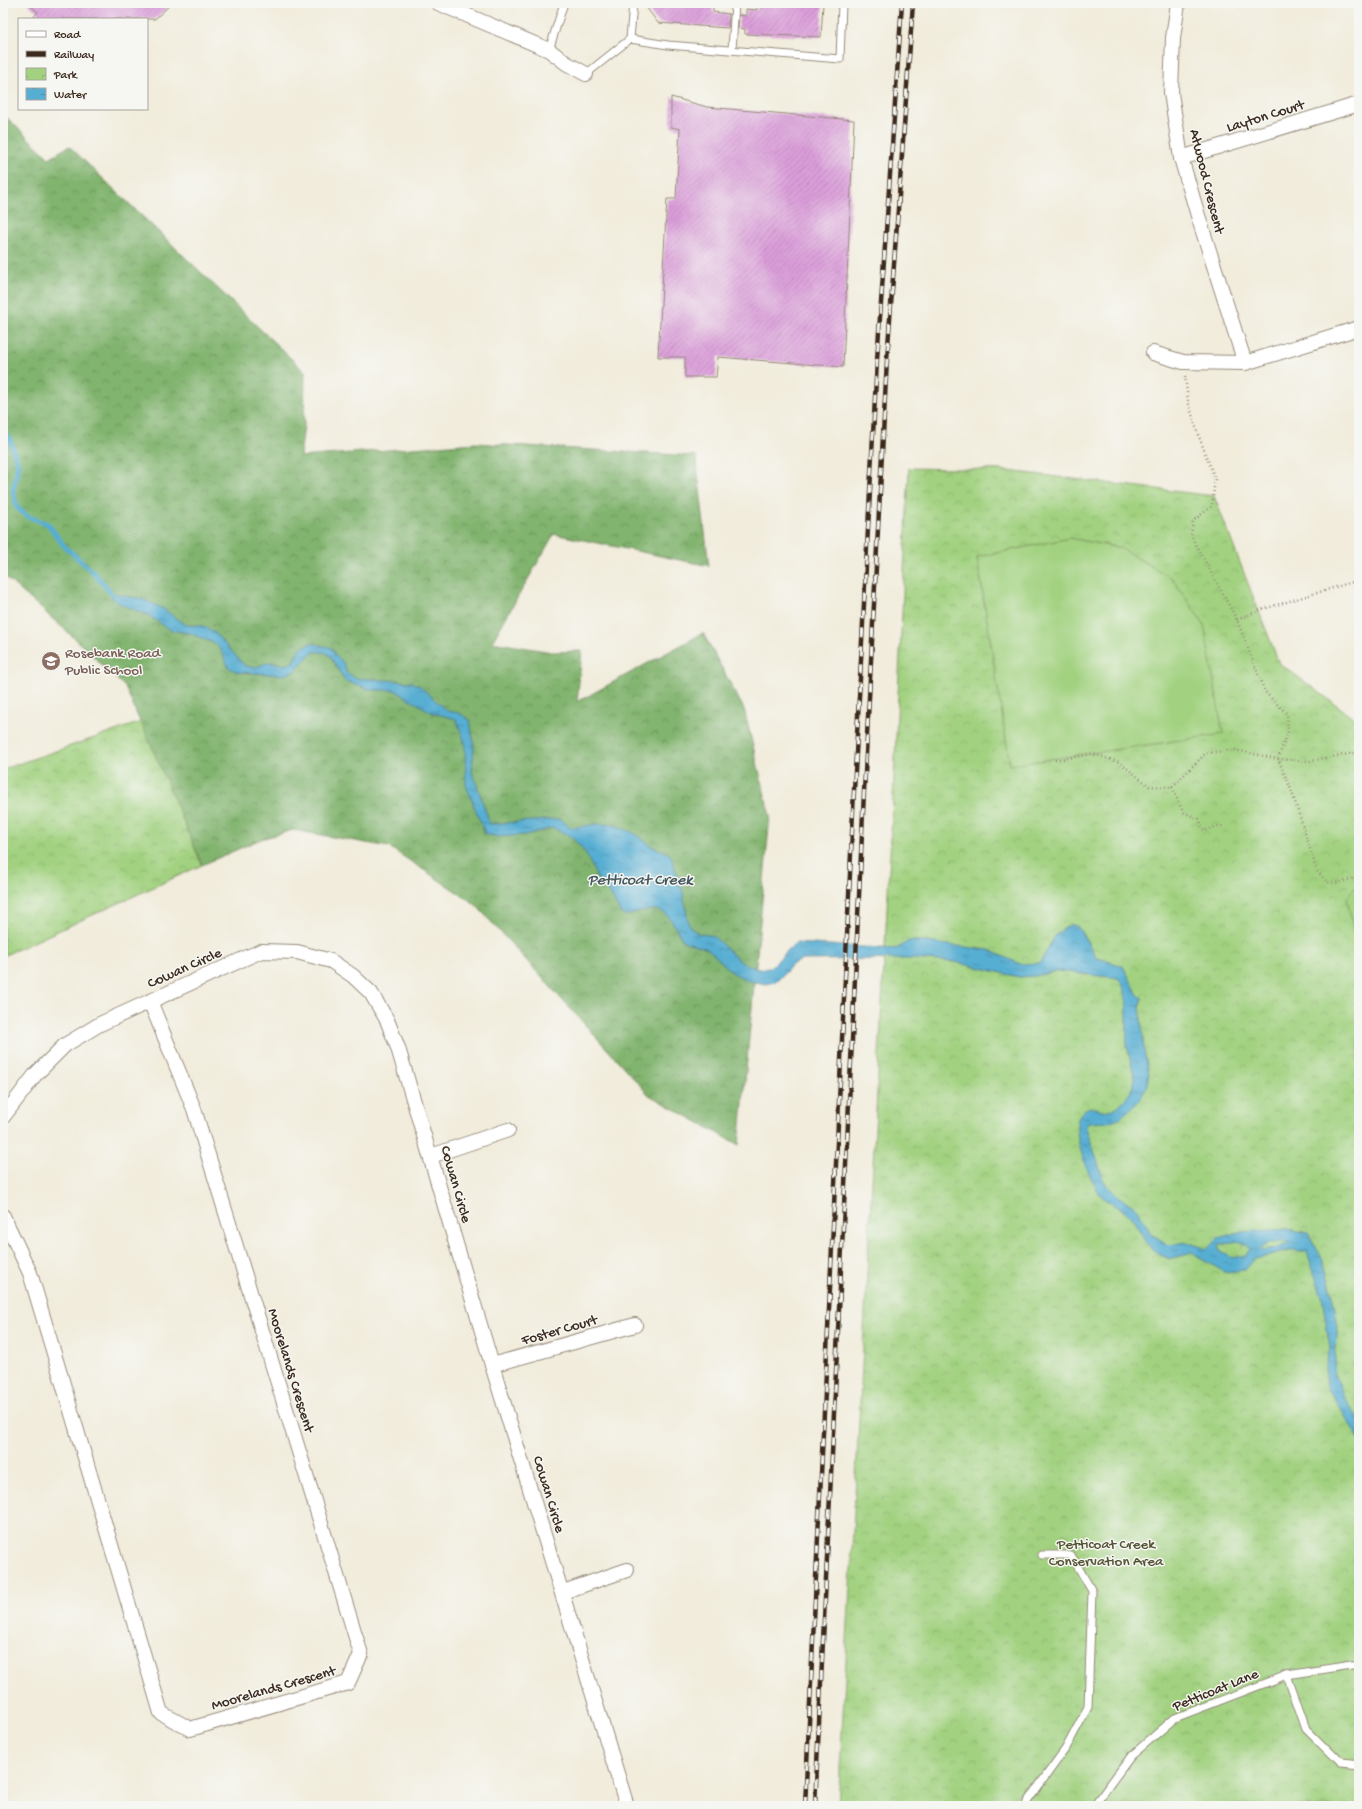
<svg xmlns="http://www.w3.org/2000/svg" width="1362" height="1809" font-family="'Gochi Hand',sans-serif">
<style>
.forest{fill:url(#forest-crowns);stroke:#5e6f46}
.park{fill:url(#park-crowns);stroke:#6e7e4f}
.pitch{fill:#a2d280;stroke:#6e7e4f}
.water{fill:url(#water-ripples);stroke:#496c78;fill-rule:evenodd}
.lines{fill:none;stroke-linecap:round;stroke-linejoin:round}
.stream{stroke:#57aed3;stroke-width:5}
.building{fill:url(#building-hatch)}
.lane-casing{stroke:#968b7c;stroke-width:9}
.street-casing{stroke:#968b7c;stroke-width:16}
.path{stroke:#968b7c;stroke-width:2.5;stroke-dasharray:1 3;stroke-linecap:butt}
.lane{stroke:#fff;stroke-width:7}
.street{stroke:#fff;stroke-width:14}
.rail-casing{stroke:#3b2a1e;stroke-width:4.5}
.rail{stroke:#f6f6f2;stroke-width:3;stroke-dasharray:9;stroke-linecap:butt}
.labels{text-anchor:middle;stroke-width:3;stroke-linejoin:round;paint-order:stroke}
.street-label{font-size:15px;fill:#3b2a1e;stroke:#f6f6f2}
.education-label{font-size:15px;fill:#785e54;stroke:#f6f6f2;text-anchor:start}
.park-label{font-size:15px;fill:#555436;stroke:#f6f6f2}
.water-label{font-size:16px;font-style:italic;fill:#45585d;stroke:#f6f6f2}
</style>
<defs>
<pattern id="forest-crowns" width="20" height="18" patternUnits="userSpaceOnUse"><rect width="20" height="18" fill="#81b46e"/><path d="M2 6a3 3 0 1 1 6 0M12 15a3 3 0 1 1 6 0" fill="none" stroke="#6b935a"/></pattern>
<pattern id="park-crowns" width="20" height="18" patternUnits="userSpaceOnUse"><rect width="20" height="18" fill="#a2d280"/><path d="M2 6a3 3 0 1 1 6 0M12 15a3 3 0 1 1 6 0" fill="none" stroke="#8cb46e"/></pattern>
<pattern id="water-ripples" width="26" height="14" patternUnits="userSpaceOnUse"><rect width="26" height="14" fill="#57aed3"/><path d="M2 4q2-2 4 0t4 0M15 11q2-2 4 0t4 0" fill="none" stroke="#498eab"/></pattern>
<pattern id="building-hatch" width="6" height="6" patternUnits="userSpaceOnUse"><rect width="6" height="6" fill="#db9eda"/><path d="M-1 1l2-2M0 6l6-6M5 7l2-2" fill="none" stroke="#b381b0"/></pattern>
</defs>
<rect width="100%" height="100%" fill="#f6f6f2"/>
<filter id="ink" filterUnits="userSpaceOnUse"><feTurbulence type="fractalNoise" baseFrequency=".025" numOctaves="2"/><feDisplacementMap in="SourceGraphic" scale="8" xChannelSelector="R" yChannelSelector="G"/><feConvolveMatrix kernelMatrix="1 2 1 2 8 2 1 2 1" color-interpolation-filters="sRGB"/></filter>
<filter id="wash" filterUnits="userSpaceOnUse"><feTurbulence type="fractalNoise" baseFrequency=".012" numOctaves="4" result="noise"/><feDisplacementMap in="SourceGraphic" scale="16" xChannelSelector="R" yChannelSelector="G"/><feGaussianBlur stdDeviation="0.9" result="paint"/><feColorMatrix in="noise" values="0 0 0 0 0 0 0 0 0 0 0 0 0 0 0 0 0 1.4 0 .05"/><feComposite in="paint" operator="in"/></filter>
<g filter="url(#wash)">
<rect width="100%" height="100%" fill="#f1ecdb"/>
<polygon class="forest" points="3,114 49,158 69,146 305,372 304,425 300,457 475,443 696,456 709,566 554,534 492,642 552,652 582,651 577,702 703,633 744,709 770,816 739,1145 649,1095 475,904 389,847 293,830 261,839 202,865 125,687 71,635 3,575"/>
<g class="park">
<polygon points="909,468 1000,470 1214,496 1279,663 1353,717 1356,724 1359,723 1359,1806 838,1806 893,799"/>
<polygon points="141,722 202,865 3,956 3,769"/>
</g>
<g class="pitch">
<polygon points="1070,538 1120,548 1172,578 1204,625 1223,734 1010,765 977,557"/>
<polygon points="1359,886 1359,960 1347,898 1354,888"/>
</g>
<path class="water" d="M111,593L142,599L162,608L185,625L203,626L214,632L245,666L256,667L269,662L287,665L293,662L300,648L312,643L332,648L335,655L343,662L346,672L355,678L412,682L420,686L447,711L459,713L470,720L474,745L472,771L490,824L560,819L571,828L597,824L614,825L632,832L653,847L670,854L683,892L689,926L697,933L713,936L742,963L758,969L770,968L795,943L896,949L909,941H918L989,950L1020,964L1040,963L1056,934L1071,924L1078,927L1097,958L1123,966L1138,995L1143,998L1140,1004L1144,1050L1149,1074L1146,1088L1138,1102L1120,1118L1107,1122L1088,1123L1086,1127L1104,1181L1116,1195L1138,1209L1151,1234L1169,1245L1187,1242L1207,1249L1218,1238L1239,1232L1288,1229L1308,1233L1323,1260L1330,1284L1338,1326L1334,1371L1344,1397L1359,1420V1439L1327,1387L1325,1366L1330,1349L1322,1296L1307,1252L1294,1250L1255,1259L1245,1270L1224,1272L1193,1253L1169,1259C1164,1256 1156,1253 1151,1248C1143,1239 1138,1225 1129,1215C1122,1206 1108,1205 1100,1194C1090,1179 1069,1131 1080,1115C1091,1099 1097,1113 1110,1110C1118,1109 1127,1097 1132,1090C1139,1079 1127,1055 1127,1043C1125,1023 1132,995 1118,978L1057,971L1035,976L1019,977L955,962L911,959L802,960L793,964L777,981L767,984L749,981L733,973L708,949L683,941C665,908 664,904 626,916L621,914L612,897L598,880L585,852L572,837L553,828L525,835L499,837L485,834L466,785L465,743L456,719L433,713L394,690H372L345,681L330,656L324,652H313L294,671L284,675L237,672L228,667L221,650L214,643L189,633L170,630L148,615L120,604L112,598ZM1237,1241L1246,1244L1250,1249L1245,1255L1232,1258L1219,1250V1245ZM1269,1242H1289V1243L1278,1248L1260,1250L1261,1248Z"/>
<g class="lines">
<polyline class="stream" points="3,434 9,437 18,465 13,491 17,508 29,517 48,524 64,546 92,571 111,593"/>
</g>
<g id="blocks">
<g class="building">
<polygon points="27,3 172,3 155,19 32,19 38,12"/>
<polygon points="643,3 713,3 713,12 729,14 728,28 658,23"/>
<polygon points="757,3 823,3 821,37 745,34 745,29 738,28 739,15 746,16 746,9 757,10"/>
<polygon points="671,97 707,107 854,120 843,367 718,357 716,377 685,377 685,357 658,357 667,199 676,199 680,129 671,127"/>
</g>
</g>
</g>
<g filter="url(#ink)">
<use href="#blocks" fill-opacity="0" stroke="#968b7c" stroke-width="1"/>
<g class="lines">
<defs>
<g id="lane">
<polyline points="630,39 668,45 840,59 842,3"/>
<polyline points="549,50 564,3"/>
<polyline points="732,50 735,3"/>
<polyline points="586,74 630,39 633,3"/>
<polyline points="1287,1675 1306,1729 1340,1763 1359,1765"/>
<polyline points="1026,1806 1027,1802 1066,1748 1088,1707 1092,1591 1071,1555 1042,1555"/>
<polyline points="1094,1806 1131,1756 1175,1718 1287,1675 1359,1664"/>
</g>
<g id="street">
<polyline points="438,3 549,50 566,63 586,74"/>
<polyline points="1178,3 1173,38 1171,93 1181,158 1199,219 1245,363"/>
<polyline points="1181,158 1359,104"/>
<polyline points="1153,353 1183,362 1245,363 1359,328"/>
<polyline points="3,1117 35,1075 65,1045 100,1024 261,951 297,952 331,961 353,976 371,993 387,1020 398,1048 492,1365 627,1806"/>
<polyline points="431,1156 508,1130"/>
<polyline points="3,1216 30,1273 161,1713 190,1729 348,1683 361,1654 194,1109 150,1001"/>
<polyline points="492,1365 635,1325"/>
<polyline points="563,1592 627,1570"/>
</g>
</defs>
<use href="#lane" class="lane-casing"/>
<use href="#street" class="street-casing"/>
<g class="path">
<polyline points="1185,376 1188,401 1198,434 1215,479 1212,506 1193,521 1191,536 1237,620 1265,692 1287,714 1288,731 1278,759 1291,789 1317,871 1327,882 1336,883 1359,877"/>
<polyline points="1237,620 1260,610 1359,580"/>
<polyline points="1055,760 1093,754 1119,762 1149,786 1172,787 1206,753 1235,750 1278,759 1311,761 1359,752"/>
<polyline points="1172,787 1183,812 1199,819 1204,831 1218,826 1223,826"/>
</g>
<use href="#lane" class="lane"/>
<use href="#street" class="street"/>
<defs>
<g id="rail">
<polyline points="805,1806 854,791 877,360 902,3"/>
<polyline points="815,1806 864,792 887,360 913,3"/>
</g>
</defs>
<use href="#rail" class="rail-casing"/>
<use href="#rail" class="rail"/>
</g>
</g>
<defs>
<symbol id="school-disc" viewBox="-11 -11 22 22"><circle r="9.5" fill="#8d6e63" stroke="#f6f6f2"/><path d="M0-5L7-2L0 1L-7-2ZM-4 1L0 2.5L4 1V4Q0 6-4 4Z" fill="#fff"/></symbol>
</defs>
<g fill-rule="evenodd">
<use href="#school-disc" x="40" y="650" width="22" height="22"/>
</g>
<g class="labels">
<g class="street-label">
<text transform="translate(1265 115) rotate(-17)" y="5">Layton Court</text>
<text transform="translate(1208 181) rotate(76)" y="5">Atwood Crescent</text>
<text transform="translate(184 967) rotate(-24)" y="5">Cowan Circle</text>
<text transform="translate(457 1184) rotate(74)" y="5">Cowan Circle</text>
<text transform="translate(559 1329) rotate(-16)" y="5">Foster Court</text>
<text transform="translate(292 1370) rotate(73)" y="5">Moorelands Crescent</text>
<text transform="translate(550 1494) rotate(73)" y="5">Cowan Circle</text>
<text transform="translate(273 1687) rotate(-16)" y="5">Moorelands Crescent</text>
<text transform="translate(1215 1689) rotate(-22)" y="5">Petticoat Lane</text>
</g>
<g class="education-label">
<text x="65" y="657">Rosebank Road<tspan x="65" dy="17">Public School</tspan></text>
</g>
<g class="park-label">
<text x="1106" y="1548">Petticoat Creek<tspan x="1106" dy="17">Conservation Area</tspan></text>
</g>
<g class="water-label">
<text x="640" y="884">Petticoat Creek</text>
</g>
</g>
<rect width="1362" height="1809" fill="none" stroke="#f6f6f2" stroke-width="16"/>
<rect x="18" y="18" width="130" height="92" fill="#f6f6f2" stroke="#aba49d"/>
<rect x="26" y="31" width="20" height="6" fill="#ffffff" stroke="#aba49d"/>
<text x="54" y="38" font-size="12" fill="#3b2a1e">Road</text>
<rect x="26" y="51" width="20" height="6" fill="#3b2a1e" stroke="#aba49d"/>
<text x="54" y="58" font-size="12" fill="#3b2a1e">Railway</text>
<rect x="26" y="68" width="20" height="12" fill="url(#park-crowns)" stroke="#aba49d"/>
<text x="54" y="78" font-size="12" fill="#3b2a1e">Park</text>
<rect x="26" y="88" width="20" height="12" fill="url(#water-ripples)" stroke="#aba49d"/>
<text x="54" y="98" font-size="12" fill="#3b2a1e">Water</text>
</svg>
